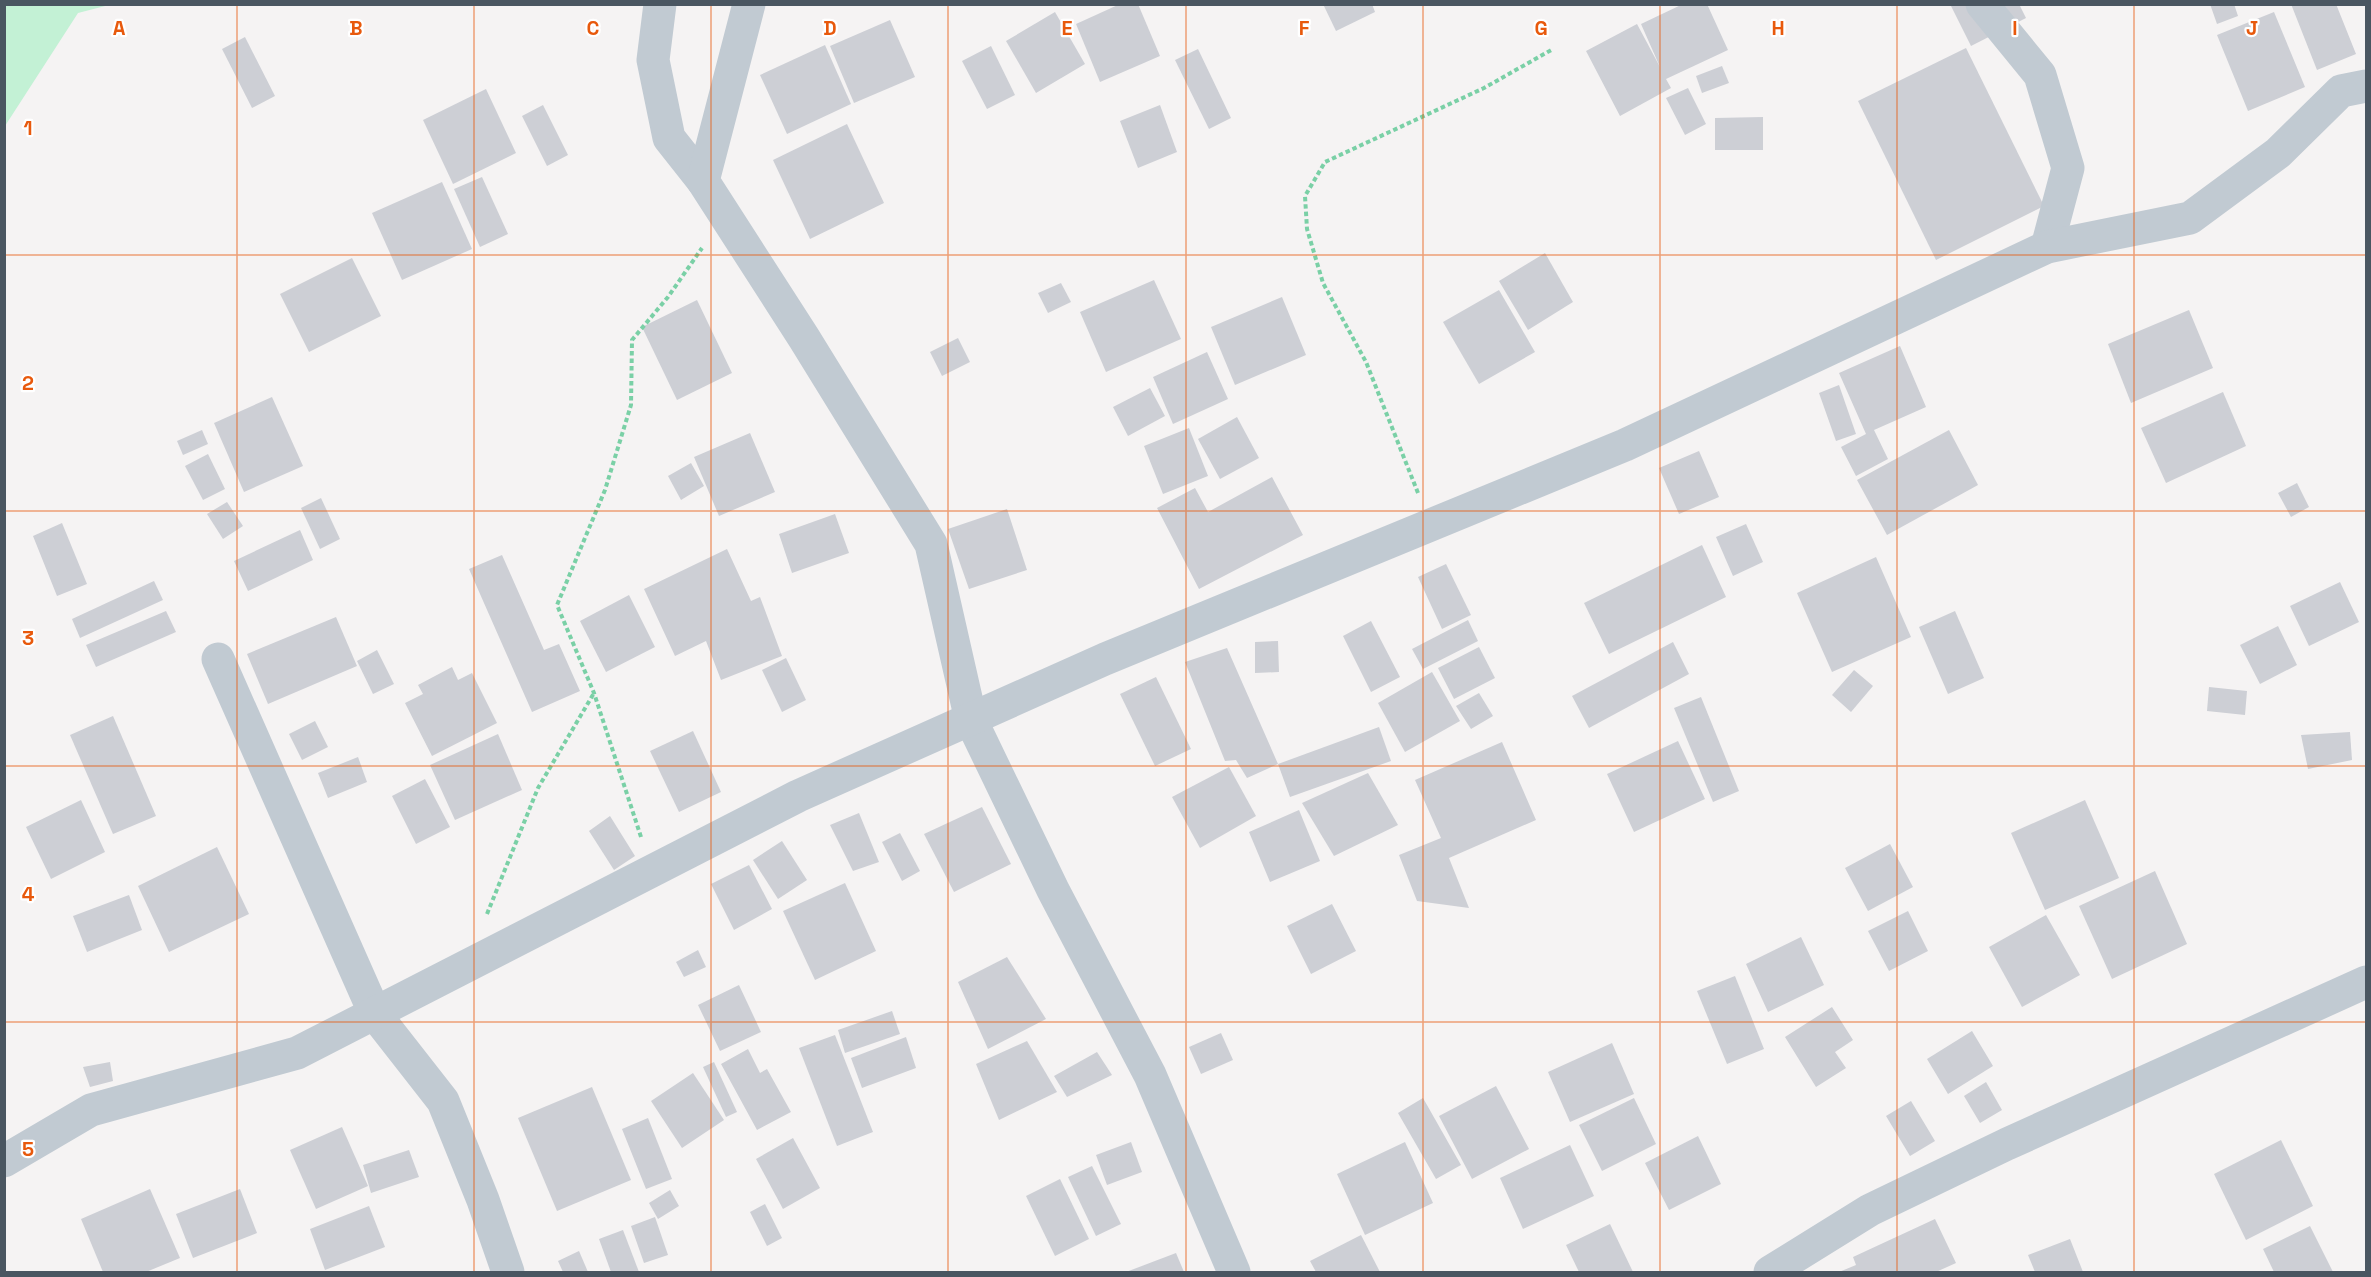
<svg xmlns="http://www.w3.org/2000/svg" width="2371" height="1277" font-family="'Space Grotesk',sans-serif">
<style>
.green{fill:#c3f1d5}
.building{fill:#cdcfd5}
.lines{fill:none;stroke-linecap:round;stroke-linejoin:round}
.path{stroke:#7ad0a6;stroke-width:4;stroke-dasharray:4.5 3;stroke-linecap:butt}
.minor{stroke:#c1cad2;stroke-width:33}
.grid{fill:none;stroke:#e8590c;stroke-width:1.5;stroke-opacity:0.55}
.grid-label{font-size:20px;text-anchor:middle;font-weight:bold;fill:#e8590c;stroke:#fff;stroke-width:4.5;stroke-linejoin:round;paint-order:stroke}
</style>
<rect width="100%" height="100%" fill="#f5f3f3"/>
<polygon class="green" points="5,4 109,5 78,13 5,126"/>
<g class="building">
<polygon points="1120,4 1138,4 1160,56 1100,82 1076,24"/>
<polygon points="1323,4 1372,4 1375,12 1336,31"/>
<polygon points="1683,4 1707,4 1728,50 1666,79 1671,88 1620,116 1586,51 1637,24 1660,67 1641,24"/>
<polygon points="1950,4 2019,4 2026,18 1971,46"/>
<polygon points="2210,4 2234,4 2238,16 2217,24"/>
<polygon points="2291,4 2336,4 2356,54 2317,70"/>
<polygon points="1055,12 1085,64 1036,93 1006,41"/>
<polygon points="2274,12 2305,87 2248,111 2217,35"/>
<polygon points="890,20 915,77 854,103 830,46"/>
<polygon points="245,37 275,96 252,108 222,49"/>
<polygon points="825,45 851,104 787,134 760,75"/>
<polygon points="991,46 1015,95 987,109 962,61"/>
<polygon points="1966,48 2044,206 1936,260 1858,101"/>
<polygon points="1198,49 1231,118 1209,129 1175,60"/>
<polygon points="1722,66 1729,83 1702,93 1696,76"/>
<polygon points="1688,88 1706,124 1685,135 1666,98"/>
<polygon points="486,89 516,153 453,184 423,120"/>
<polygon points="543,105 568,155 547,166 522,116"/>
<polygon points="1160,105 1177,152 1138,168 1120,121"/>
<polygon points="1763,117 1763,150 1715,150 1715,118"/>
<polygon points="847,124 884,203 810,239 773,160"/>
<polygon points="482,177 508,234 480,247 454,189"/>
<polygon points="442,182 472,249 402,280 372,213"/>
<polygon points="1545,253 1573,302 1528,330 1499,281"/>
<polygon points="352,258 381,316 309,352 280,294"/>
<polygon points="1154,280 1181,339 1106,372 1080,312"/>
<polygon points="1061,283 1071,302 1048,313 1038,293"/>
<polygon points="1499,290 1535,352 1479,384 1443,322"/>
<polygon points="1282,297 1306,355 1235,385 1211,327"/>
<polygon points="697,300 732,373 677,400 642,327"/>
<polygon points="2189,310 2213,368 2131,403 2108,344"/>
<polygon points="958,338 970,362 942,376 930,352"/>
<polygon points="1900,346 1926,407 1874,430 1888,459 1856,476 1841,447 1866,434 1839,373"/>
<polygon points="1207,352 1228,399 1173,424 1153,377"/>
<polygon points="1839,385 1856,434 1836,441 1819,393"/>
<polygon points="1150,388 1165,416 1128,436 1113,407"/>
<polygon points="2223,392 2246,446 2166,483 2141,428"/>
<polygon points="272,397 303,466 244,492 214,423"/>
<polygon points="1237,417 1259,458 1220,479 1198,439"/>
<polygon points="1189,428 1208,476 1163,494 1144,446"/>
<polygon points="202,430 208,444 183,455 177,441"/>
<polygon points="1949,430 1978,485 1887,535 1857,480"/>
<polygon points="750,433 775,492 719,516 694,457"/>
<polygon points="1699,451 1719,497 1679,514 1659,468"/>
<polygon points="208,454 225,489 203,500 185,466"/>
<polygon points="691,463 704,486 681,500 668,476"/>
<polygon points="1272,477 1303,535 1199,589 1157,508 1195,488 1208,512"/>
<polygon points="2297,483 2309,507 2291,517 2278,493"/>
<polygon points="321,498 340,539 320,549 301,508"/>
<polygon points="227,502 243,526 223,539 207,514"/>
<polygon points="1007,509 1027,570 969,589 948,529"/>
<polygon points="835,514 849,553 792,573 779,534"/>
<polygon points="62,523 87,584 57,596 33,536"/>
<polygon points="1746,524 1763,562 1733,576 1716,537"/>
<polygon points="300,530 313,560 248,591 234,561"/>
<polygon points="1702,545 1726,597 1609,654 1584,603"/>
<polygon points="727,549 751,601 760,597 782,656 721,680 706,641 675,656 644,589"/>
<polygon points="502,555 544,650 559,644 580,691 532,712 469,569"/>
<polygon points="1876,557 1911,637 1832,672 1797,593"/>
<polygon points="1446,564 1471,615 1442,629 1418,577"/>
<polygon points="154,581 163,600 80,638 72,619"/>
<polygon points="2340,582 2359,622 2309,646 2290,606"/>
<polygon points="629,595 655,647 606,672 580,621"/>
<polygon points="166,611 176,632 96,667 86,645"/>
<polygon points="1955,611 1984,678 1948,694 1919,627"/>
<polygon points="336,617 357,666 268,704 247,654"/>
<polygon points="1468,620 1478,641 1423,669 1412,649"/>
<polygon points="1371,621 1400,677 1371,692 1343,636"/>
<polygon points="2278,626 2297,665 2260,684 2240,645"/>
<polygon points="1278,641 1279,672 1255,673 1255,642"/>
<polygon points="1673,642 1689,674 1589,728 1572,696"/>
<polygon points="1479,647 1495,678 1454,699 1438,668"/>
<polygon points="1227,648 1278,764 1247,778 1236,760 1225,761 1185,662"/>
<polygon points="377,650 394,684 373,694 357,661"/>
<polygon points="786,658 806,700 782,712 762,670"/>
<polygon points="452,667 458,680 472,673 497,723 432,756 405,703 423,694 418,685"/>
<polygon points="1854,670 1873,686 1851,712 1832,695"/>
<polygon points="1432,672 1460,721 1405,752 1378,703"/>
<polygon points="1156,677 1191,749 1155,766 1120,694"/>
<polygon points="2209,687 2247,691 2245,715 2207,711"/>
<polygon points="1479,693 1493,716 1471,729 1456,706"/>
<polygon points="1701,697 1739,791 1713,802 1674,708"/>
<polygon points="113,716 156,816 113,834 70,735"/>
<polygon points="315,721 328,747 302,760 289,734"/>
<polygon points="1379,727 1391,761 1290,797 1278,764"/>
<polygon points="693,731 721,792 679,812 650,751"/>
<polygon points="2350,732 2352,760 2308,769 2301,735"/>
<polygon points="498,734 522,790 455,820 430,765"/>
<polygon points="1678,741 1705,799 1634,832 1607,774"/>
<polygon points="1502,742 1536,820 1449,858 1469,908 1417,901 1399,855 1441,838 1415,780"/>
<polygon points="358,757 367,782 328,798 318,773"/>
<polygon points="1229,767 1256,816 1200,848 1172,797"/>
<polygon points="1368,773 1398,825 1334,856 1302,803"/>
<polygon points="425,779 450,827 416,844 392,796"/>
<polygon points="81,800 105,852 51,879 26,827"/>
<polygon points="2085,800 2119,878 2045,910 2011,833"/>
<polygon points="982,807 1011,864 954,892 924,834"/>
<polygon points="1299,810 1320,861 1270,882 1249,832"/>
<polygon points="859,813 879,862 853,871 830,825"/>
<polygon points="610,816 635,856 614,870 589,831"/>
<polygon points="900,833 920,871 902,881 882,842"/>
<polygon points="782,841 807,880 778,899 753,860"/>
<polygon points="1890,844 1913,887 1868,911 1845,868"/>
<polygon points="217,847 249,914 169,952 138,886"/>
<polygon points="749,865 772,909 734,930 711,884"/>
<polygon points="2155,871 2187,944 2112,979 2079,906"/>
<polygon points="845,883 876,951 815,980 783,911"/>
<polygon points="129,895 142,930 87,952 73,916"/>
<polygon points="1332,904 1356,951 1311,974 1287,926"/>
<polygon points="1908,911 1928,951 1889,971 1868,931"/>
<polygon points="2046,915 2080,975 2022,1007 1989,947"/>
<polygon points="1801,937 1824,985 1768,1012 1746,964"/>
<polygon points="698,950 706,967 684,977 676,962"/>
<polygon points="1007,957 1046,1019 988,1049 958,982"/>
<polygon points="1735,976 1764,1049 1727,1064 1697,991"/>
<polygon points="739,985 761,1032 720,1051 698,1005"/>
<polygon points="1832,1007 1853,1040 1835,1052 1846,1068 1816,1087 1785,1037"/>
<polygon points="892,1011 900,1034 845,1053 838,1030"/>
<polygon points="1972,1031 1993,1066 1948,1094 1927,1059"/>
<polygon points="1221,1033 1233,1060 1201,1074 1189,1047"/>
<polygon points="835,1035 873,1132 837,1146 799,1048"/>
<polygon points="906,1037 916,1068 862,1088 851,1058"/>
<polygon points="1027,1041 1057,1092 999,1120 976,1064"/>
<polygon points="1612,1043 1634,1094 1570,1122 1548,1072"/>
<polygon points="748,1049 760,1073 767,1069 791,1112 757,1130 721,1064"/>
<polygon points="1097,1052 1112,1075 1067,1097 1054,1076"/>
<polygon points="110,1062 113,1081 90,1087 83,1067"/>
<polygon points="714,1062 737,1112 726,1117 703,1067"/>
<polygon points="693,1073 724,1120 682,1148 651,1101"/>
<polygon points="1986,1082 2002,1110 1980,1123 1964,1096"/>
<polygon points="1496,1086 1529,1149 1472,1179 1439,1116"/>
<polygon points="592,1087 631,1180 557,1211 518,1118"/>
<polygon points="1423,1098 1461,1165 1436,1179 1398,1113"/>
<polygon points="1634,1098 1656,1144 1602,1171 1579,1125"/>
<polygon points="1911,1101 1935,1141 1910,1156 1886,1116"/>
<polygon points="648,1118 672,1179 646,1189 622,1129"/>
<polygon points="342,1127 368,1186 316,1209 290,1150"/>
<polygon points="1698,1136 1721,1184 1669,1210 1645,1163"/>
<polygon points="793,1138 820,1188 783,1209 756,1159"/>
<polygon points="2281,1140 2313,1206 2246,1240 2214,1174"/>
<polygon points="1131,1142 1142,1172 1107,1185 1096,1155"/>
<polygon points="1405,1142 1433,1203 1365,1235 1337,1174"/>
<polygon points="1570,1145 1594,1196 1523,1229 1500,1178"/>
<polygon points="409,1150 419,1177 371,1193 363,1165"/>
<polygon points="1092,1166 1121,1224 1096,1236 1068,1177"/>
<polygon points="1060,1179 1089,1239 1055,1256 1026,1196"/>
<polygon points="150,1189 180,1258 146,1272 103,1272 81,1219"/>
<polygon points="240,1189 257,1233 193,1258 176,1214"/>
<polygon points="670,1190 679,1206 658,1219 649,1203"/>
<polygon points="765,1204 782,1238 767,1246 750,1212"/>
<polygon points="369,1206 385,1247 325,1270 310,1229"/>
<polygon points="655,1217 668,1255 644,1263 631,1226"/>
<polygon points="1935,1219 1956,1263 1936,1272 1839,1272 1856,1265 1853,1257"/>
<polygon points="1610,1224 1633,1272 1579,1272 1566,1245"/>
<polygon points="2310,1226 2333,1272 2274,1272 2263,1249"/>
<polygon points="623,1230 639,1272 611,1272 599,1239"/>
<polygon points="1361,1235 1380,1272 1316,1272 1310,1261"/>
<polygon points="2070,1239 2083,1272 2035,1272 2028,1255"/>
<polygon points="579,1251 588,1272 563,1272 558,1261"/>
<polygon points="1176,1253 1184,1272 1126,1272"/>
</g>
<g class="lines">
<g class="path">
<polyline points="1418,493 1366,362 1323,283 1307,229 1305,196 1325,162 1484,88 1553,49"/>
<polyline points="641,837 594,693 557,605 605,490 631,405 632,340 668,297 702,248"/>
<polyline points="487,914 538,788 594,693"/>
</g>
<g class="minor">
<polyline points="660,4 653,60 669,138 703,181"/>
<polyline points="749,4 703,181 804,338 931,544 971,720 1053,890 1150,1075 1234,1272"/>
<polyline points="1982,4 2040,75 2068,168 2047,247"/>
<polyline points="218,659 375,1014 443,1101 483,1200 508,1272"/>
<polyline points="4,1161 91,1110 297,1053 798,796 1105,659 1625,445 2047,247 2190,218 2278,153 2341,91 2366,86"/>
<polyline points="1770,1272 1870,1210 2007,1144 2366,982"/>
</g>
</g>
<path class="grid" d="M237,4V1272M474,4V1272M711,4V1272M948,4V1272M1186,4V1272M1423,4V1272M1660,4V1272M1897,4V1272M2134,4V1272M4,255H2366M4,511H2366M4,766H2366M4,1022H2366"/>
<g class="grid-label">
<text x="119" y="35">A</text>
<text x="356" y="35">B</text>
<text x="593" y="35">C</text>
<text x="830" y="35">D</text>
<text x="1067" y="35">E</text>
<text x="1304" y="35">F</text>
<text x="1541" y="35">G</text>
<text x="1778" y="35">H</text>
<text x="2015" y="35">I</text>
<text x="2252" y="35">J</text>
<text x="28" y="135">1</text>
<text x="28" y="390">2</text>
<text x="28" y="645">3</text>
<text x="28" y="901">4</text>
<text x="28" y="1156">5</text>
</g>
<rect width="2371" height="1277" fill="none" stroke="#4a5661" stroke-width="12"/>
</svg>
